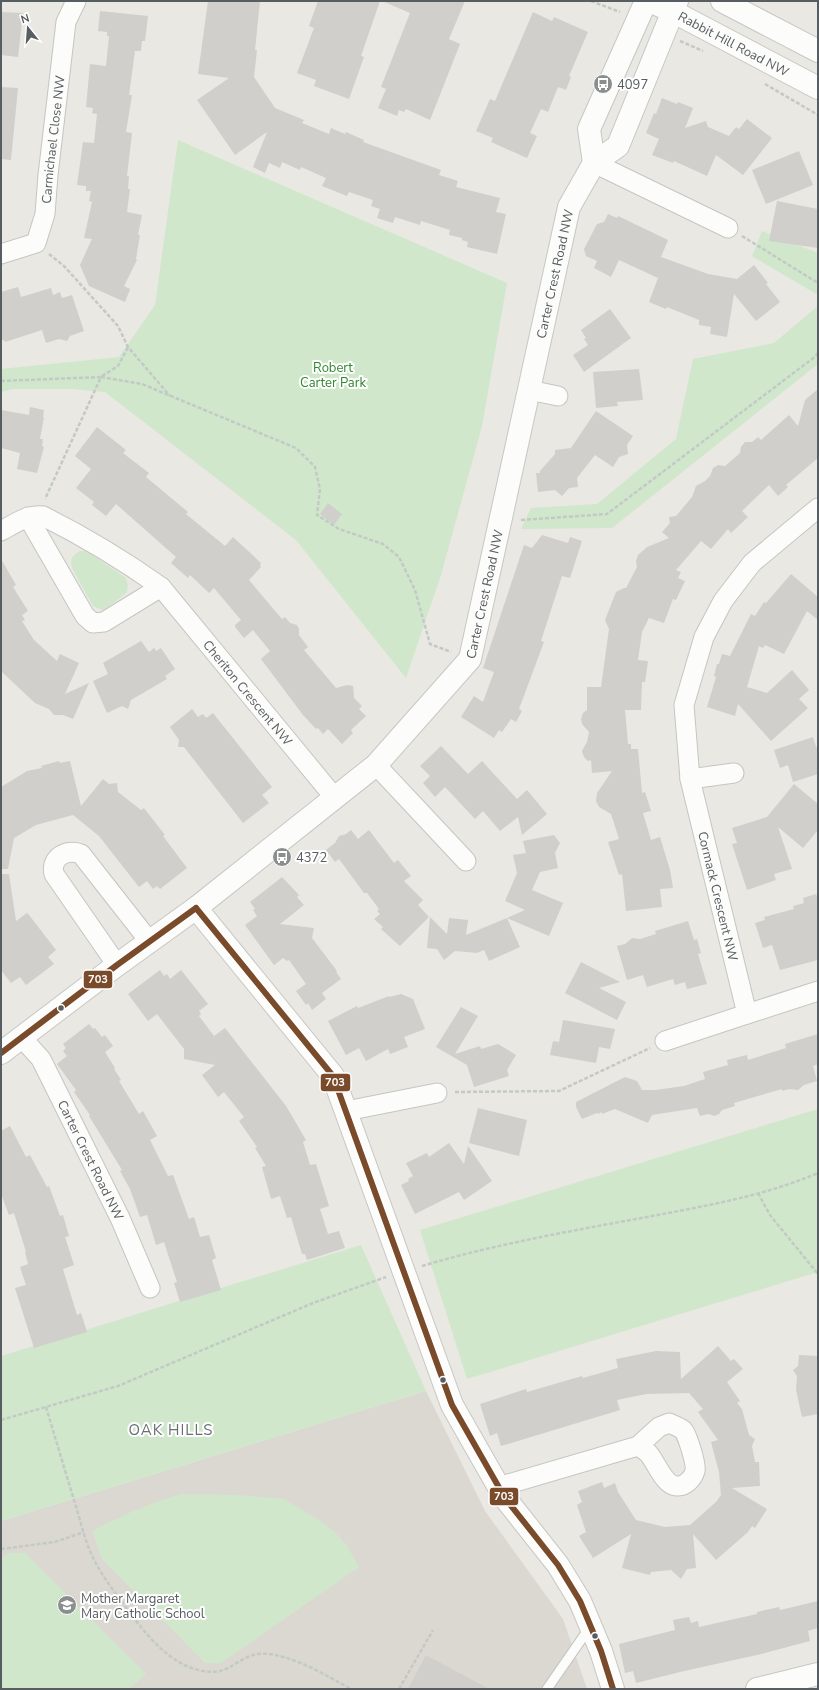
<svg xmlns="http://www.w3.org/2000/svg" width="819" height="1690" font-family="'Nunito Sans',sans-serif">
<style>
.education{fill:#dbd8d1}
.green{fill:#d0e7cc}
.building{fill:#d0cfcc}
.lines{fill:none;stroke-linecap:round;stroke-linejoin:round}
.lane-casing{stroke:#c5c5c3;stroke-width:11}
.street-casing{stroke:#c5c5c3;stroke-width:21}
.secondary-casing{stroke:#c6c7c6;stroke-width:24}
.path{stroke:#c3cac6;stroke-width:2.5;stroke-dasharray:4 2;stroke-linecap:butt}
.lane{stroke:#fcfcfb;stroke-width:9}
.street{stroke:#fcfcfb;stroke-width:19}
.secondary{stroke:#fcfcfb;stroke-width:22}
.bus-1-casing{stroke:#fff;stroke-width:9}
.bus-1{stroke:#7a4b2a;stroke-width:6}
.bus-dot{fill:#585d61;stroke:#fff;stroke-width:1.5}
.labels{text-anchor:middle;stroke-width:4;stroke-linejoin:round;paint-order:stroke}
.street-label{font-size:13px;fill:#585d61;stroke:#fff}
.poi-label{font-size:13px;fill:#585d61;stroke:#fff;text-anchor:start}
.park-label{font-size:13px;fill:#328731;stroke:#fff}
.quarter-label{font-size:15px;letter-spacing:1px;fill:#696f73;stroke:#fff}
.line-badge{stroke:#fff;stroke-width:1.5}
.badge-label{font-size:11px;text-anchor:middle;font-weight:bold;fill:#fff}
</style>
<rect width="100%" height="100%" fill="#e9e8e2"/>
<polygon class="education" points="426,1391 485,1511 563,1619 587,1689 1,1689 1,1521"/>
<g class="green">
<polygon points="178,140 507,283 482,426 441,575 406,678 296,540 105,392 73,389 12,389 1,392 1,369 119,357 155,305"/>
<polygon points="762,231 818,253 818,295 752,256"/>
<polygon points="818,306 818,364 612,528 521,529 531,508 597,504 676,439 693,359 774,343"/>
<path d="M80,551H86L126,578L128,586L127,592L107,608L103,610L93,606L73,570C69,561 71,556 80,551Z"/>
<polygon points="818,1109 818,1272 467,1379 420,1230"/>
<polygon points="361,1245 426,1391 1,1521 1,1356"/>
<path d="M181,1494L240,1495L284,1499L311,1515L335,1532L347,1546L359,1567L221,1663H205L102,1559L92,1531C121,1516 150,1503 181,1494Z"/>
<polygon points="9,1553 25,1553 146,1674 129,1689 1,1689 1,1558"/>
</g>
<g class="building">
<polygon points="208,1 260,1 255,50 257,50 254,77 275,108 304,120 302,123 329,134 331,128 345,134 346,132 364,140 363,142 441,170 439,175 458,181 456,187 500,198 496,212 506,214 497,254 467,247 468,242 462,240 462,238 449,235 450,230 421,221 420,225 395,217 393,223 377,218 380,209 371,206 373,200 349,192 347,196 322,186 326,178 301,167 300,170 282,162 280,168 269,163 265,173 253,167 267,132 235,155 197,100 229,78 198,74"/>
<polygon points="318,1 380,1 361,56 364,57 349,99 314,86 316,80 297,73 314,28 309,26"/>
<polygon points="382,1 465,1 449,39 460,44 430,120 406,109 404,112 399,110 397,116 378,108 386,89 381,87 410,13"/>
<polygon points="100,11 148,16 145,41 142,41 141,51 135,51 129,95 132,95 126,132 132,133 127,176 129,176 128,189 130,189 127,212 142,215 138,235 140,235 136,259 137,260 124,286 130,289 125,302 89,286 80,265 92,239 84,238 92,202 89,201 91,191 86,191 86,186 77,185 83,142 94,143 97,114 92,113 93,108 86,107 90,64 106,66 109,36 107,36 107,32 98,31"/>
<polygon points="1,12 23,13 18,57 1,55"/>
<polygon points="533,12 552,21 554,17 588,32 569,76 571,77 566,90 558,87 548,112 541,109 530,133 537,136 527,158 491,142 493,138 476,131 490,99 495,101"/>
<polygon points="1,87 18,88 11,160 1,159"/>
<polygon points="662,98 677,104 678,102 693,108 685,128 706,121 708,127 729,136 736,127 739,129 747,119 772,138 743,175 716,155 707,176 674,161 673,163 652,155 659,139 646,133 654,113 656,114"/>
<polygon points="799,151 813,185 766,204 752,170"/>
<polygon points="777,201 818,209 818,248 769,241"/>
<polygon points="608,214 617,218 618,216 668,240 661,257 708,274 737,279 754,265 768,283 766,284 780,302 756,321 734,294 727,337 710,334 711,327 699,325 699,320 667,307 666,309 649,302 658,278 619,260 611,277 594,268 597,261 586,256 584,249 597,224 604,222"/>
<polygon points="18,287 21,297 51,288 53,295 60,292 62,298 72,295 84,331 70,336 67,341 59,339 46,343 42,330 5,342 4,340 1,340 1,292"/>
<polygon points="610,309 631,338 584,372 573,355 588,345 584,339 586,338 581,330"/>
<polygon points="639,369 643,400 617,402 618,406 596,408 593,372"/>
<polygon points="818,389 818,458 786,485 788,487 778,496 769,485 742,511 748,517 731,533 728,529 711,549 701,541 676,570 681,572 678,578 685,581 676,600 673,599 664,623 649,618 642,632 638,660 648,661 645,682 642,682 641,710 625,710 628,744 631,744 631,749 638,749 642,793 645,792 651,811 643,813 651,840 660,837 670,870 673,888 660,889 662,907 626,911 622,874 619,875 608,842 619,839 611,814 599,807 596,801 597,793 612,771 592,773 591,760 588,761 584,757 582,751 587,742 589,732 582,724 581,719 583,713 587,710 587,687 601,687 609,629 605,620 616,592 624,588 626,588 637,567 636,561 638,555 647,547 669,538 662,532 670,523 669,517 676,516 692,497 696,486 705,481 710,476 713,468 718,465 725,466 740,453 741,447 745,442 752,442 758,437 761,440 789,415 798,426 805,400"/>
<polygon points="30,407 44,410 43,417 44,417 40,439 43,439 42,446 44,447 37,473 17,469 20,453 1,448 1,410 29,415"/>
<polygon points="596,411 633,436 627,445 628,454 619,457 613,467 595,455 577,478 578,487 569,488 562,496 555,490 538,492 536,473 540,473 540,471 555,454 555,450 571,448"/>
<polygon points="97,427 126,450 123,453 149,473 146,477 188,512 186,514 225,546 233,537 261,563 260,565 261,567 249,580 282,619 285,617 290,623 297,625 299,629 299,635 308,647 304,650 336,688 347,685 353,686 354,698 362,706 359,709 366,716 351,730 353,733 342,744 328,729 323,734 318,728 316,729 303,715 261,659 270,651 253,630 244,638 235,627 235,625 241,620 214,588 209,593 190,575 188,578 171,563 176,557 116,504 106,516 92,505 94,502 76,488 91,469 75,456"/>
<polygon points="328,503 342,514 334,525 320,514"/>
<polygon points="542,535 568,543 570,537 582,541 570,578 562,576 541,641 544,642 519,709 522,711 516,722 511,719 502,732 499,730 494,738 461,717 474,696 483,702 494,672 483,668 524,545 532,548"/>
<polygon points="1,559 16,585 13,587 28,611 22,615 25,620 22,621 34,640 57,661 60,654 79,663 65,694 89,683 73,719 63,715 54,715 49,709 35,703 1,671"/>
<polygon points="791,574 818,597 818,620 807,611 784,654 765,645 763,648 759,646 747,687 767,693 792,670 809,690 799,699 808,708 771,741 738,704 735,716 707,707 716,677 714,676 717,664 719,664 722,654 730,656 751,614 755,616 764,602 766,603"/>
<polygon points="141,641 149,652 154,648 156,651 161,648 175,669 165,676 167,679 131,700 128,709 122,706 107,713 93,681 108,674 103,663"/>
<polygon points="192,709 198,717 203,714 206,718 213,713 272,787 262,795 269,803 243,823 184,747 178,747 179,740 170,727"/>
<polygon points="813,737 816,747 818,748 818,774 793,782 788,765 780,768 774,750"/>
<polygon points="441,746 468,774 482,761 517,799 527,790 547,814 522,835 518,817 500,831 483,811 475,819 445,787 435,797 423,783 430,776 420,766"/>
<polygon points="59,761 60,763 70,761 81,806 103,779 109,784 117,783 118,792 141,810 144,808 165,835 163,836 187,868 160,889 157,886 153,889 147,881 139,887 99,836 73,815 36,825 14,838 8,869 1,869 1,787 27,771 42,768 41,766"/>
<polygon points="794,784 818,804 818,830 803,848 778,827 792,869 774,874 776,880 747,890 732,844 737,843 732,828 767,817"/>
<polygon points="351,830 358,839 369,830 394,863 398,860 411,876 404,881 423,900 418,905 429,917 400,946 381,929 383,927 374,919 380,914 377,911 379,909 367,893 364,893 339,859 335,862 326,850 335,843 339,836 346,834"/>
<polygon points="554,835 560,843 555,853 558,868 540,872 532,890 563,903 549,936 507,918 525,910 505,901 517,873 513,855 526,853 523,841"/>
<polygon points="1,874 9,874 16,921 27,913 29,915 56,950 48,957 54,964 26,985 20,977 11,983 1,970"/>
<polygon points="282,877 299,895 297,897 304,905 280,924 314,928 312,938 337,971 336,972 341,979 322,993 326,999 312,1010 308,1003 306,1005 296,991 306,984 289,960 287,961 283,958 274,965 245,925 257,916 253,910 255,909 250,902"/>
<polygon points="816,894 818,899 818,960 780,970 772,945 763,948 755,923 765,920 764,917 794,909 793,906 804,903 803,898"/>
<polygon points="430,917 447,934 449,918 468,920 466,935 507,918 520,947 489,961 484,950 477,953 455,951 444,960 437,949 427,948"/>
<polygon points="688,921 694,940 697,939 701,953 698,954 707,984 687,989 685,982 675,985 673,979 647,987 643,975 627,980 617,946 625,944 632,938 640,939 656,934 655,931"/>
<polygon points="581,962 620,982 599,988 626,1002 617,1020 565,993"/>
<polygon points="160,970 164,976 167,974 170,979 181,970 208,1004 199,1011 201,1014 199,1016 214,1036 225,1028 286,1106 306,1140 303,1142 310,1165 316,1164 329,1206 320,1209 328,1234 339,1231 345,1248 307,1260 305,1254 302,1254 291,1217 287,1218 280,1196 271,1199 262,1167 266,1166 255,1148 257,1147 239,1121 244,1117 224,1092 218,1097 202,1075 215,1065 184,1059 184,1049 157,1014 148,1021 128,994"/>
<polygon points="401,994 413,999 425,1029 404,1037 408,1047 390,1054 388,1049 366,1061 359,1048 346,1055 328,1021 357,1006 358,1008 389,996 389,997"/>
<polygon points="461,1007 478,1016 455,1054 480,1046 481,1049 498,1044 516,1055 507,1070 509,1076 474,1087 467,1065 436,1047"/>
<polygon points="563,1020 615,1029 610,1049 599,1047 596,1063 550,1055 553,1041 559,1042"/>
<polygon points="89,1024 93,1029 95,1028 102,1037 105,1035 113,1046 105,1052 115,1068 114,1069 121,1080 119,1081 139,1114 143,1111 157,1136 150,1140 168,1176 173,1175 189,1219 194,1217 200,1237 209,1235 216,1258 212,1260 221,1290 180,1302 174,1283 177,1282 164,1242 156,1245 147,1215 140,1217 130,1189 120,1171 122,1170 89,1116 90,1115 74,1092 76,1090 57,1064 67,1056 63,1051 66,1048 63,1044"/>
<polygon points="818,1034 818,1064 813,1066 817,1081 804,1085 798,1090 789,1089 782,1091 782,1089 734,1103 735,1106 722,1110 719,1114 714,1116 709,1114 700,1116 697,1108 652,1115 648,1123 615,1109 602,1114 602,1112 598,1114 597,1113 582,1119 576,1107 576,1102 625,1077 637,1081 642,1090 655,1090 684,1086 705,1079 703,1072 728,1065 727,1060 747,1055 748,1060 786,1048 785,1044"/>
<polygon points="478,1108 527,1120 519,1156 469,1143"/>
<polygon points="10,1126 26,1157 30,1155 47,1187 49,1186 60,1216 63,1215 69,1236 65,1237 74,1265 63,1269 77,1315 81,1313 87,1332 34,1348 15,1288 26,1285 20,1267 28,1264 25,1252 26,1252 14,1213 9,1215 1,1194 1,1131"/>
<polygon points="449,1143 464,1164 468,1146 492,1181 464,1200 459,1192 415,1214 401,1185 409,1181 408,1179 413,1176 406,1163 427,1153 429,1157"/>
<polygon points="718,1346 731,1361 734,1359 743,1369 727,1382 740,1401 737,1403 742,1409 749,1435 755,1439 752,1446 755,1462 759,1462 760,1486 732,1488 767,1509 755,1528 752,1526 748,1532 716,1560 693,1534 696,1568 687,1569 681,1579 671,1570 651,1572 650,1575 622,1568 631,1534 593,1558 579,1536 586,1532 577,1505 582,1502 578,1491 602,1482 604,1488 615,1483 618,1492 636,1520 665,1527 690,1525 716,1502 721,1495 719,1472 711,1442 718,1440 698,1412 703,1409 689,1393 646,1394 617,1400 620,1410 501,1446 497,1433 490,1436 480,1404 526,1389 527,1392 582,1376 583,1378 618,1368 616,1359 656,1351 680,1352 681,1379"/>
<polygon points="799,1355 818,1356 818,1414 802,1417 796,1390 797,1376 793,1370 798,1366"/>
<polygon points="818,1601 818,1628 808,1631 810,1641 757,1655 684,1671 636,1683 633,1671 625,1673 619,1644 675,1630 673,1620 689,1617 691,1623 698,1621 699,1627 757,1614 757,1612 779,1607 780,1610"/>
<polygon points="426,1655 489,1689 408,1689"/>
</g>
<g class="lines">
<defs>
<polyline id="lane" points="547,1689 590,1627"/>
<g id="street">
<polyline points="594,163 728,228"/>
<path id="s1" d="M1,254L36,243L45,214L48,175L66,22L76,1"/>
<polyline points="529,390 558,396"/>
<path id="s2" d="M818,508L752,563L723,601L704,637L684,705L690,779L747,1014L818,991"/>
<polyline points="28,517 85,616 93,623 104,622 161,587"/>
<path id="s3" d="M1,531C14,524 28,514 43,516C85,537 123,560 161,587L335,798"/>
<polyline points="376,765 466,861"/>
<polyline points="690,779 734,773"/>
<path d="M117,965L54,874C50,858 66,848 81,854L150,942"/>
<path id="s4" d="M22,1038L41,1059L120,1218L150,1288"/>
<polyline points="665,1041 747,1014"/>
<polyline points="346,1111 437,1093"/>
<path d="M498,1487L638,1446L659,1427L669,1423C674,1425 679,1427 683,1430C687,1434 697,1465 695,1471C693,1478 686,1486 678,1486C664,1487 656,1461 648,1453C645,1450 641,1448 638,1446"/>
</g>
<g id="secondary">
<path id="s5" d="M649,1L672,11L818,88"/>
<polyline points="722,1 818,51"/>
<polyline points="594,163 589,129 646,1"/>
<polyline points="196,908 333,1076 452,1405 505,1498 558,1565 580,1601 601,1651 613,1689"/>
<path id="s6" d="M1,1053L117,965L196,908L376,765L470,659L569,207L594,163L618,146L677,1"/>
<polyline points="757,1689 818,1674"/>
</g>
</defs>
<use href="#lane" class="lane-casing"/>
<use href="#street" class="street-casing"/>
<use href="#secondary" class="secondary-casing"/>
<g class="path">
<polyline points="591,1 620,12"/>
<polyline points="680,41 703,51"/>
<polyline points="765,84 818,115"/>
<polyline points="742,236 818,283"/>
<polyline points="49,254 64,266 118,326 128,347 170,396"/>
<polyline points="102,376 118,366 128,347"/>
<polyline points="101,377 142,384 296,448 315,467 320,489 317,515 339,529 383,544 399,557 415,590 430,644 451,652"/>
<polyline points="1,381 101,377 45,499"/>
<polyline points="521,520 607,514 816,356 818,352"/>
<polyline points="455,1092 559,1091 650,1048"/>
<polyline points="758,1193 770,1215 818,1274"/>
<path d="M422,1266C496,1244 571,1231 647,1217C705,1206 764,1196 818,1173"/>
<path d="M46,1407C55,1437 64,1467 73,1497C79,1515 83,1534 90,1551C98,1570 110,1586 122,1602C142,1629 167,1665 203,1671C226,1675 231,1664 250,1656C277,1645 327,1676 351,1689"/>
<polyline points="1,1420 118,1386 313,1303 386,1277"/>
<polyline points="1,1549 55,1542 84,1532"/>
<polyline points="399,1689 433,1630"/>
</g>
<use href="#lane" class="lane"/>
<use href="#street" class="street"/>
<use href="#secondary" class="secondary"/>
<defs>
<g id="bus-1">
<polyline points="196,908 333,1076 452,1405 505,1498 558,1565 580,1601 601,1651 613,1689"/>
<polyline points="1,1053 117,965 196,908"/>
</g>
</defs>
<use href="#bus-1" class="bus-1-casing"/>
<use href="#bus-1" class="bus-1"/>
</g>
<defs>
<symbol id="bus-disc" viewBox="-11 -11 22 22"><circle r="9.5" fill="#8b8e8e" stroke="#fff"/><path d="M-5-6H5V4H4V6H2V4H-2V6H-4V4H-5ZM-3.5-4V0h7V-4ZM-3.5 1.2v1.5H-2V1.2ZM2 1.2v1.5H3.5V1.2Z" fill="#fff"/></symbol>
<symbol id="school-disc" viewBox="-11 -11 22 22"><circle r="9.5" fill="#8b8e8e" stroke="#fff"/><path d="M0-5L7-2L0 1L-7-2ZM-4 1L0 2.5L4 1V4Q0 6-4 4Z" fill="#fff"/></symbol>
</defs>
<g fill-rule="evenodd">
<use href="#bus-disc" x="592" y="73" width="22" height="22"/>
<use href="#bus-disc" x="271" y="846" width="22" height="22"/>
<use href="#school-disc" x="56" y="1594" width="22" height="22"/>
</g>
<g class="bus-dot">
<circle cx="61" cy="1008" r="3.5"/>
<circle cx="443" cy="1380" r="3.5"/>
<circle cx="595" cy="1636" r="3.5"/>
</g>
<g class="labels">
<g class="street-label">
<text dy="5" stroke="none"><textPath href="#s5" startOffset="95">Rabbit Hill Road NW</textPath></text>
<text dy="5" stroke="none"><textPath href="#s1" startOffset="142">Carmichael Close NW</textPath></text>
<text dy="5" stroke="none"><textPath href="#s6" startOffset="1009">Carter Crest Road NW</textPath></text>
<text dy="5" stroke="none"><textPath href="#s6" startOffset="681">Carter Crest Road NW</textPath></text>
<text dy="5" stroke="none"><textPath href="#s3" startOffset="320">Cheriton Crescent NW</textPath></text>
<text dy="5" stroke="none"><textPath href="#s2" startOffset="440">Cormack Crescent NW</textPath></text>
<text dy="5" stroke="none"><textPath href="#s4" startOffset="141">Carter Crest Road NW</textPath></text>
</g>
<g class="poi-label">
<text x="617" y="89">4097</text>
<text x="296" y="862">4372</text>
<text x="81" y="1603">Mother Margaret<tspan x="81" dy="15">Mary Catholic School</tspan></text>
</g>
<g class="park-label">
<text x="333" y="372">Robert<tspan x="333" dy="15">Carter Park</tspan></text>
</g>
<g class="quarter-label">
<text x="171" y="1435">OAK HILLS</text>
</g>
</g>
<g class="line-badge">
<rect x="83" y="970" width="30" height="19" rx="4" fill="#7a4b2a"/>
<rect x="320" y="1073" width="31" height="19" rx="4" fill="#7a4b2a"/>
<rect x="489" y="1487" width="30" height="19" rx="4" fill="#7a4b2a"/>
</g>
<g class="badge-label">
<text x="98" y="983">703</text>
<text x="335" y="1086">703</text>
<text x="504" y="1500">703</text>
</g>
<rect width="819" height="1690" fill="none" stroke="#585d61" stroke-width="4"/>
<g transform="translate(28 28) rotate(343)" stroke="#ffffff" stroke-width="3" paint-order="stroke">
<path d="M0-3L7 15L0 10L-7 15Z" fill="#585d61"/>
<text y="-6" font-size="11" font-weight="bold" text-anchor="middle" fill="#585d61">N</text>
</g>
</svg>
